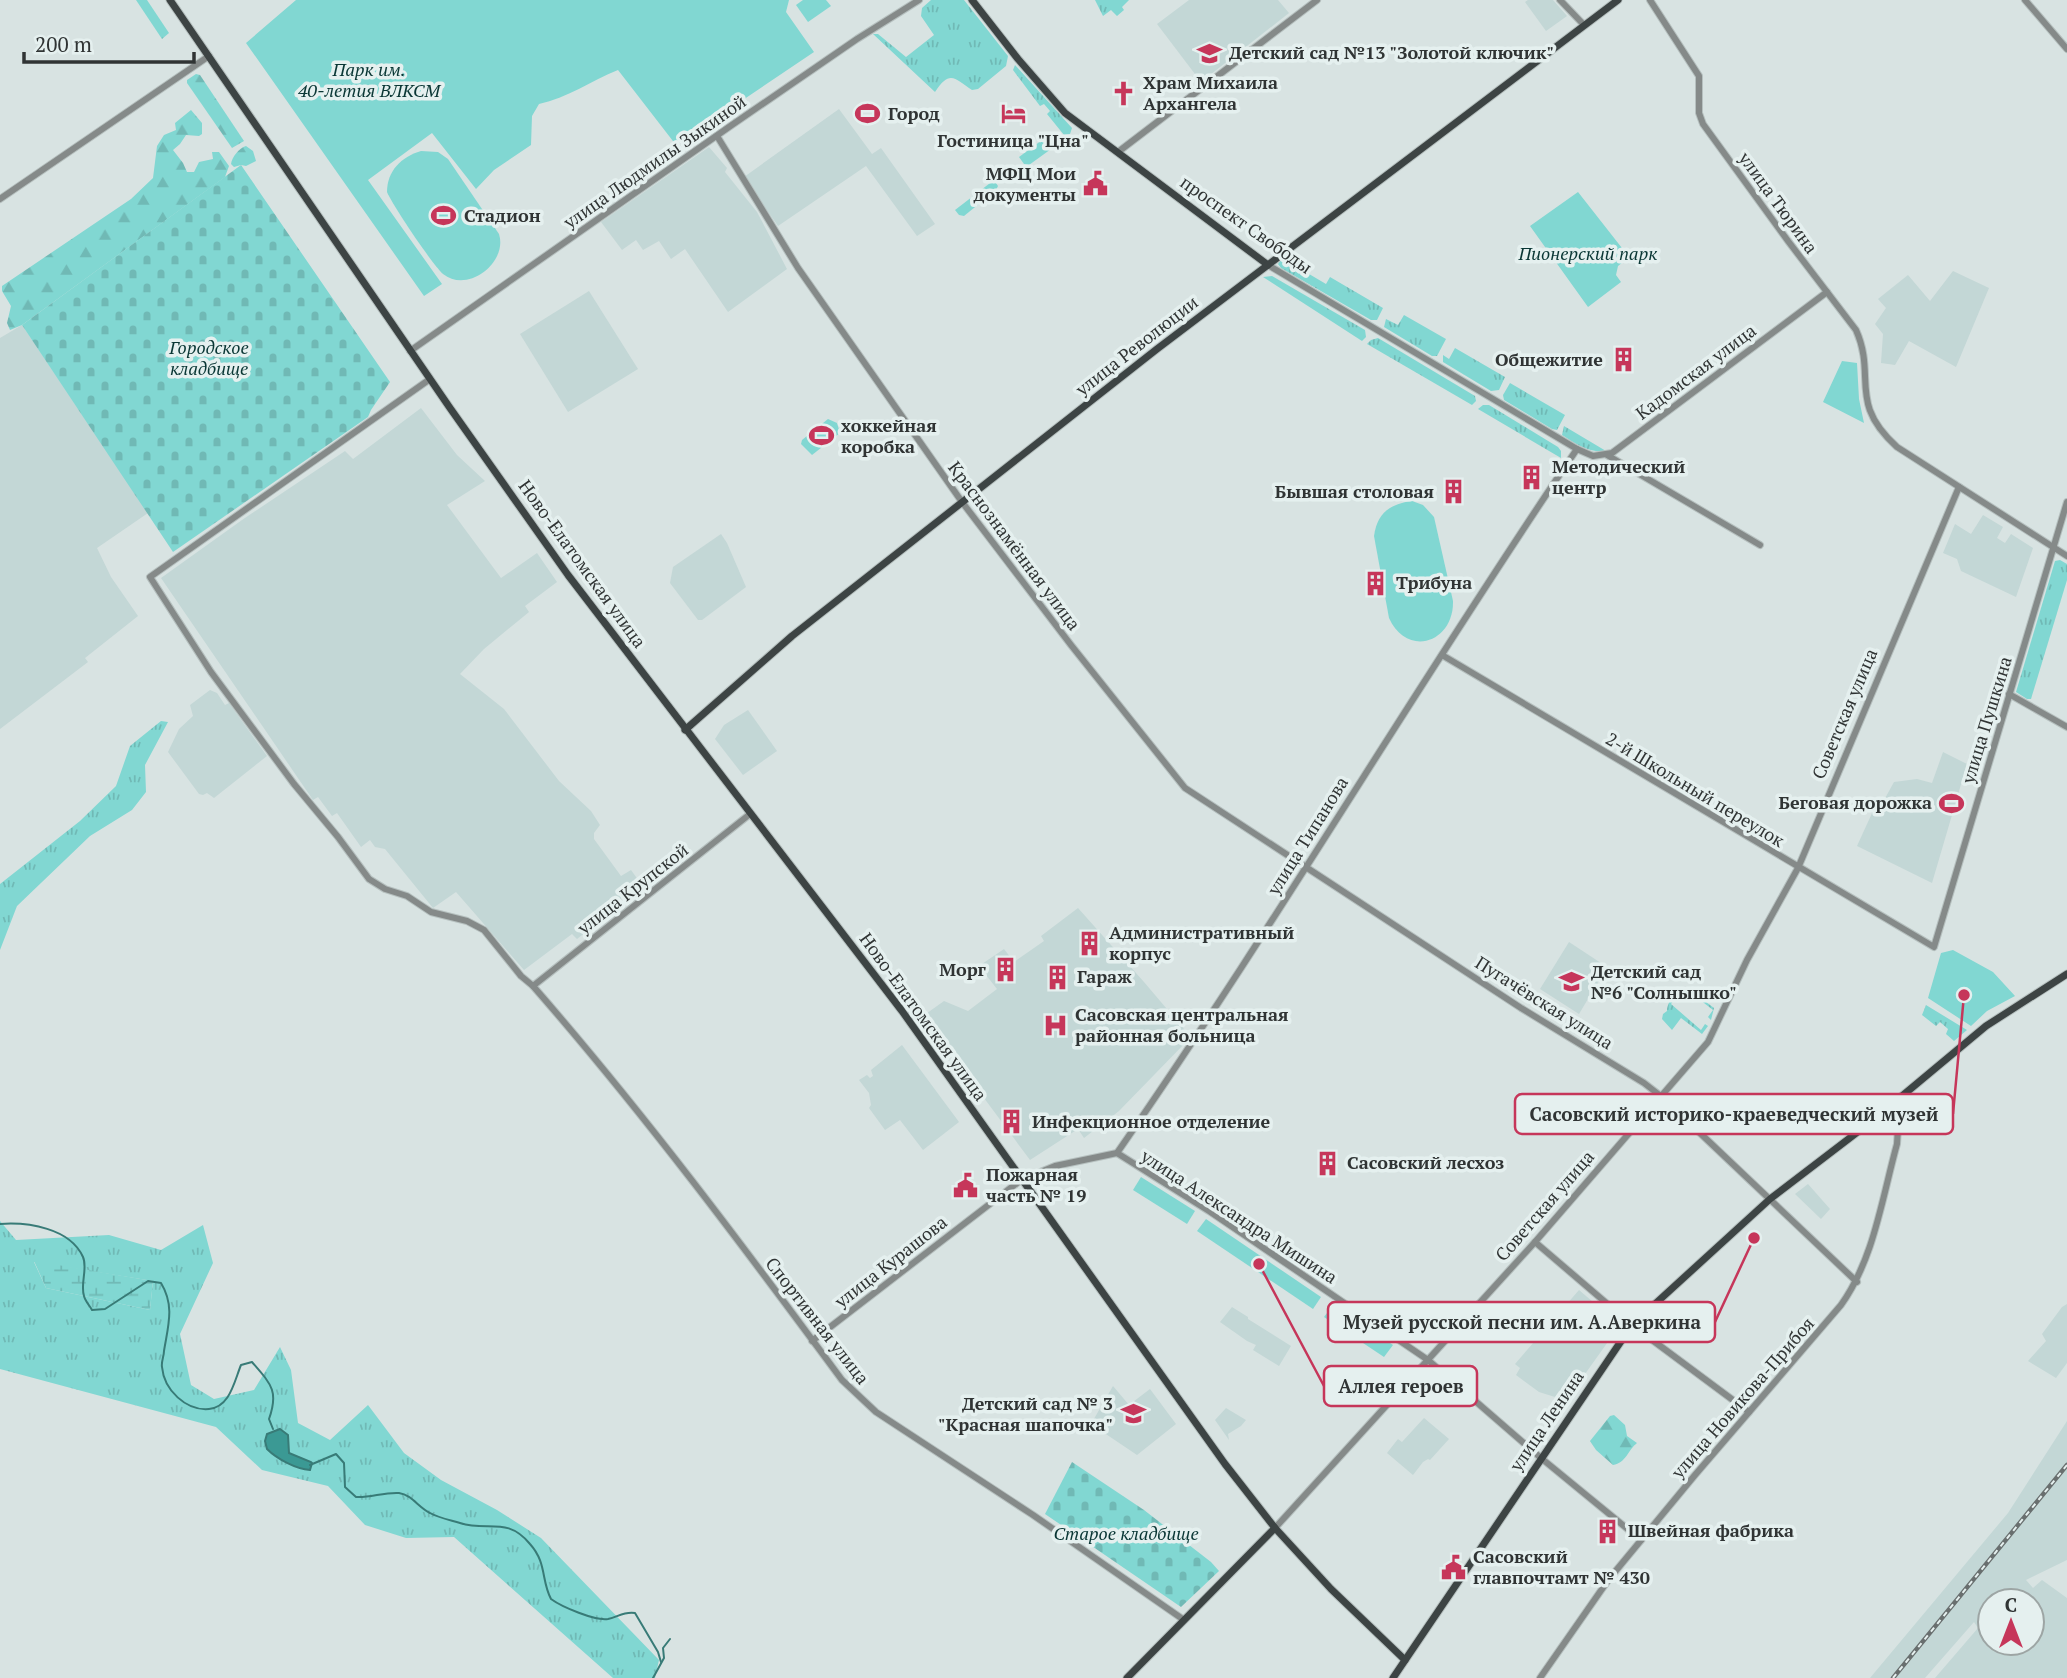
<svg xmlns="http://www.w3.org/2000/svg" width="2067" height="1678" font-family="'PT Serif',serif">
<style>
.built{fill:#c3d7d6;fill-rule:evenodd}
.grass{fill:url(#grass-tufts);fill-rule:evenodd}
.forest{fill:url(#forest-firs)}
.wetland{fill:url(#wetland-marsh)}
.cemetery{fill:url(#cemetery-stones)}
.green{fill:#81d7d2}
.water{fill:#3b9994;stroke:#387b77;stroke-width:2}
.lines{fill:none;stroke-linecap:round;stroke-linejoin:round}
.stream{stroke:#387b77;stroke-width:2}
.minor-casing{stroke:#b6c0bf;stroke-width:8}
.major-casing{stroke:#b6c0bf;stroke-width:9}
.minor{stroke:#858a89;stroke-width:6}
.major{stroke:#3d4444;stroke-width:7}
.rail-casing{stroke:#696f6f;stroke-width:4.5}
.rail{stroke:#e5f0ef;stroke-width:2;stroke-dasharray:5;stroke-linecap:butt}
.labels{text-anchor:middle;stroke-width:7;stroke-linejoin:round;paint-order:stroke}
.poi-label{font-size:18px;font-weight:bold;fill:#303434;stroke:#e5f0ef;text-anchor:start}
.park-label{font-size:18px;font-style:italic;fill:#093634;stroke:#e5f0ef}
.street-label{font-size:18px;fill:#303434;stroke:#e5f0ef}
.leader{fill:none;stroke:#c6365a;stroke-width:2.5}
.callout-dot{fill:#c6365a;stroke:#e5f0ef;stroke-width:2.5}
.callout{fill:#e5f0ef;stroke:#c6365a;stroke-width:2.5}
.callout-label{font-size:19px;text-anchor:middle;font-weight:bold;fill:#303434}
</style>
<defs>
<pattern id="grass-tufts" width="24" height="20" patternUnits="userSpaceOnUse" patternTransform="scale(1.75)"><rect width="24" height="20" fill="#81d7d2"/><path d="M3 7l-1-3M5 7V3M7 7l1-3M15 17l-1-3M17 17v-4M19 17l1-3" fill="none" stroke="#70b9b5"/></pattern>
<pattern id="forest-firs" width="22" height="20" patternUnits="userSpaceOnUse" patternTransform="scale(1.75)"><rect width="22" height="20" fill="#81d7d2"/><path d="M5 1l3.5 6h-7zM16 11l3.5 6h-7z" fill="#70b9b5"/></pattern>
<pattern id="wetland-marsh" width="20" height="14" patternUnits="userSpaceOnUse" patternTransform="scale(1.75)"><rect width="20" height="14" fill="#81d7d2"/><path d="M1 5h8M5 5V1M11 12h8M15 12V8" fill="none" stroke="#70b9b5"/></pattern>
<pattern id="cemetery-stones" width="16" height="16" patternUnits="userSpaceOnUse" patternTransform="scale(1.75)"><rect width="16" height="16" fill="#81d7d2"/><path d="M2 7V4a2 2 0 0 1 4 0v3zM10 15v-3a2 2 0 0 1 4 0v3z" fill="#70b9b5"/></pattern>
</defs>
<rect width="100%" height="100%" fill="#d8e3e2"/>
<g class="built">
<polygon points="1189,0 1278,0 1289,13 1201,82 1157,24"/>
<polygon points="1528,0 1553,0 1567,16 1546,31 1525,2"/>
<polygon points="839,109 872,154 881,148 935,224 917,236 866,166 778,226 744,177"/>
<polygon points="709,147 727,168 725,172 757,212 787,269 728,312 685,249 671,259 659,241 643,250 636,240 622,250 601,222"/>
<polygon points="1953,271 1989,288 1956,367 1909,341 1895,365 1881,363 1883,334 1875,324 1886,308 1878,299 1908,275 1930,301"/>
<polygon points="589,291 638,369 568,412 520,334"/>
<polygon points="22,325 148,513 97,548 111,577 138,616 85,658 88,662 0,729 0,338"/>
<polygon points="421,408 457,455 485,481 447,505 501,578 537,553 557,582 525,606 529,612 484,649 460,674 504,709 559,781 591,811 600,825 594,833 594,839 621,876 631,870 644,888 629,899 625,895 619,900 620,905 577,939 572,934 524,970 456,892 433,908 385,849 375,847 370,840 361,847 337,813 332,816 318,797 313,800 161,578 242,520 345,451 353,459"/>
<polygon points="1983,515 2003,527 1997,538 2005,543 2011,534 2033,548 2016,597 1961,571 1957,559 1943,553 1955,524 1971,534"/>
<polygon points="721,534 727,543 746,587 702,620 698,620 670,583 673,567"/>
<polygon points="210,690 217,693 225,705 229,703 267,756 214,798 207,793 203,795 199,794 168,752 179,729 193,716 190,705"/>
<polygon points="748,710 777,751 743,775 715,739 724,725"/>
<polygon points="1943,752 1967,764 1932,883 1857,846 1878,800 1883,802 1894,782 1917,779 1932,783"/>
<polygon points="1078,908 1144,982 1189,1035 1189,1039 1119,1111 1084,1138 1078,1129 1030,1160 923,1016 944,1001 968,1011 997,989 979,966 1004,949 1014,962 1044,941 1041,936"/>
<polygon points="1569,942 1607,967 1579,1014 1540,989"/>
<polygon points="902,1045 959,1122 923,1150 900,1120 885,1130 869,1108 871,1105 869,1093 859,1080 867,1075 870,1078 873,1076 871,1070"/>
<polygon points="1808,1184 1830,1209 1821,1219 1795,1194"/>
<polygon points="1579,1290 1620,1325 1575,1388 1570,1385 1564,1393 1559,1391 1555,1397 1539,1392 1516,1375 1520,1368 1515,1364"/>
<polygon points="2067,1304 2067,1363 2056,1378 2028,1361 2046,1341 2042,1334 2062,1307"/>
<polygon points="1232,1307 1248,1317 1248,1319 1291,1346 1279,1366 1253,1350 1256,1345 1247,1341 1220,1322"/>
<polygon points="1113,1386 1129,1405 1150,1389 1176,1424 1137,1455 1091,1424"/>
<polygon points="1226,1408 1246,1420 1241,1426 1228,1434 1229,1440 1215,1420"/>
<polygon points="1424,1418 1449,1439 1430,1460 1428,1459 1423,1462 1413,1475 1387,1453 1398,1439 1402,1442"/>
<path d="M2067,1421V1560L2026,1580L2033,1588L2042,1580L2067,1598V1678H1935L1978,1628L1974,1622L1925,1678H1870L2008,1513ZM1990,1601H2032V1643H1990Z"/>
</g>
<g class="grass">
<path d="M931,0H964L1008,56L1006,66L978,89L972,90C955,79 950,69 935,92L873,34H878L906,57L934,35L921,16L922,8Z"/>
<polygon points="1095,0 1129,0 1122,7 1124,10 1117,16 1111,10 1103,16"/>
<polygon points="1015,65 1072,128 1070,134 1064,135 1047,114 1050,111 1044,104 1040,106 1013,70"/>
<polygon points="1053,132 1059,140 1058,144 1029,165 1024,164 1019,157"/>
<polygon points="994,180 998,186 996,190 964,216 959,215 955,210"/>
<polygon points="1282,258 1326,284 1330,277 1383,308 1377,320 1371,320 1281,268 1278,264"/>
<polygon points="1272,276 1365,330 1366,337 1362,341 1263,277"/>
<polygon points="1404,315 1446,339 1437,356 1432,356 1384,327 1386,319 1398,325"/>
<polygon points="1378,338 1475,396 1476,401 1472,405 1367,344 1371,340"/>
<polygon points="1455,348 1505,377 1499,390 1491,391 1443,362 1443,355 1449,359"/>
<polygon points="1510,383 1565,415 1557,430 1552,429 1504,400 1503,395"/>
<polygon points="1483,405 1489,405 1558,447 1561,451 1561,458 1478,409"/>
<path d="M1564,426L1606,451C1589,453 1576,444 1562,435Z"/>
<polygon points="2060,560 2067,564 2067,580 2031,699 2027,699 2016,692 2055,561"/>
<polygon points="161,721 168,722 145,765 146,792 132,810 90,836 17,906 0,950 0,884 80,821 116,786 130,746"/>
<path d="M1686,987L1714,1008L1711,1020L1708,1017L1713,1010L1690,992L1682,1001L1676,997L1671,1004L1701,1030L1705,1024L1708,1026L1702,1034L1681,1018L1672,1030L1662,1019L1663,1014L1667,1011C1667,1002 1677,989 1686,987Z"/>
<polygon points="1926,1005 1967,1030 1954,1041 1946,1034 1948,1029 1940,1022 1936,1026 1922,1015"/>
<path d="M0,1221L16,1240L109,1235L161,1250L203,1225L213,1263L180,1334L191,1385L214,1399L254,1390L280,1347L291,1370L298,1423L330,1440L368,1405L404,1453L441,1480L497,1510L541,1538L659,1660L655,1678H613L454,1537L406,1538L365,1525L328,1486L262,1470L216,1427L0,1369ZM34,1262L153,1281L150,1310L46,1288Z"/>
</g>
<g class="forest">
<polygon points="136,0 147,0 169,33 162,39"/>
<polygon points="196,74 200,75 244,141 232,148 187,83 187,80"/>
<polygon points="191,110 202,123 202,134 199,136 186,135 180,144 173,150 183,163 187,172 194,172 199,162 213,159 212,152 219,152 229,166 225,177 22,325 10,330 7,323 11,306 2,291 2,286 131,199 153,178 157,146 164,135 176,130 175,123"/>
<path d="M246,146L253,151L256,161L246,166L241,165L234,167L231,164C232,157 239,148 246,146Z"/>
<path d="M1614,1415L1625,1425L1627,1436L1637,1443C1628,1450 1626,1463 1613,1465L1596,1450L1590,1441L1610,1416Z"/>
</g>
<polygon class="wetland" points="34,1261 153,1281 150,1310 46,1288"/>
<g class="cemetery">
<polygon points="241,165 390,382 371,410 368,417 173,552 22,325"/>
<polygon points="1072,1462 1144,1510 1211,1562 1219,1571 1181,1607 1045,1514"/>
</g>
<g class="green">
<path d="M296,0H789L786,12L814,52L676,145L618,70C591,81 567,98 539,104L532,116L531,145L494,170L476,189L432,133L368,180L442,284L424,296L246,43Z"/>
<polygon points="803,0 826,0 831,6 808,22 796,5"/>
<path d="M421,151L438,152L448,159L499,234C508,262 468,294 443,274C432,264 393,206 387,192C387,171 401,157 421,151Z"/>
<polygon points="1578,192 1629,257 1618,266 1616,275 1621,282 1588,307 1530,226"/>
<polygon points="1842,361 1857,363 1859,399 1864,423 1823,402"/>
<polygon points="828,419 837,423 840,433 812,455 801,444 802,440"/>
<path d="M1412,501L1423,505L1434,517L1453,601C1454,643 1407,658 1389,618L1374,536C1377,514 1389,504 1412,501Z"/>
<polygon points="1953,950 1993,972 2015,996 1987,1011 1971,1026 1928,998 1941,953"/>
<polygon points="1141,1177 1195,1211 1187,1224 1133,1190"/>
<polygon points="1206,1219 1321,1297 1313,1309 1197,1231"/>
<polygon points="1333,1305 1393,1345 1384,1357 1324,1317"/>
</g>
<path class="water" d="M280,1429L288,1435L289,1453L311,1462L312,1463L310,1470C296,1469 277,1459 267,1449L265,1441L267,1434Z"/>
<g class="lines">
<g class="stream">
<path d="M0,1224C28,1222 70,1228 83,1257C88,1268 80,1284 84,1296C85,1301 90,1306 92,1310L105,1309L148,1281L161,1283C175,1306 168,1326 164,1351C164,1356 161,1362 162,1367C164,1390 186,1411 209,1409C230,1407 234,1382 241,1365L252,1362C271,1384 279,1391 269,1419L273,1429"/>
<path d="M310,1465L336,1454L344,1463L345,1487L356,1497C370,1498 384,1492 399,1493C412,1495 418,1507 430,1513C439,1518 450,1520 460,1523C488,1532 507,1516 530,1544C547,1563 541,1580 551,1599C562,1607 595,1621 608,1619C618,1617 624,1611 635,1613L658,1652L661,1662"/>
<polyline points="653,1678 664,1658 663,1648 670,1639"/>
</g>
<defs>
<g id="minor">
<polyline points="1560,0 1584,25"/>
<path d="M1650,0L1699,76V113L1703,124L1788,241L1856,330C1877,377 1847,402 1897,447L2067,556"/>
<polyline points="2025,0 2067,49"/>
<polyline points="717,136 798,268 962,502 1071,645 1185,788 1521,1008 1644,1083 1662,1097 1857,1282"/>
<polyline points="1118,152 1317,0"/>
<polyline points="0,199 209,56"/>
<polyline points="1268,265 1577,449 1593,456 1612,453 1827,292"/>
<polyline points="410,351 729,127 857,39 919,0"/>
<path d="M430,379L150,577L211,672L294,784L338,837L369,879L385,889L407,896L431,912L467,921L484,930L521,976L533,986C643,1112 743,1246 842,1380L876,1412L1033,1515L1184,1620"/>
<polyline points="1607,455 1760,545"/>
<polyline points="1442,655 1934,947 2067,502"/>
<polyline points="2009,694 2067,727"/>
<polyline points="533,986 750,814"/>
<polyline points="1117,1153 1209,1211 1428,1360 1541,1458 1641,1540"/>
<polyline points="1535,1242 1632,1325 1749,1412"/>
<path d="M812,1341L1021,1180L1055,1166L1117,1153C1277,923 1419,681 1577,449"/>
<polyline points="1275,1528 1535,1242 1708,1042 1747,960 1798,868 1959,487"/>
<path d="M1540,1678L1609,1579L1695,1475L1841,1305C1874,1259 1882,1198 1897,1144L1898,1128L1891,1105"/>
</g>
<g id="major">
<polyline points="170,0 450,408 568,575 902,1011 1225,1464 1275,1528 1331,1589 1405,1660"/>
<polyline points="972,0 1018,59 1065,113 1268,265"/>
<polyline points="685,730 792,636 1157,349 1618,0"/>
<polyline points="1127,1678 1275,1528"/>
<polyline points="1393,1678 1632,1325 1770,1199 1872,1121 1986,1026 2067,974"/>
</g>
</defs>
<use href="#minor" class="minor-casing"/>
<use href="#major" class="major-casing"/>
<use href="#minor" class="minor"/>
<use href="#major" class="major"/>
<defs>
<polyline id="rail" points="1893,1678 2067,1465"/>
</defs>
<use href="#rail" class="rail-casing"/>
<use href="#rail" class="rail"/>
</g>
<defs>
<symbol id="school-bare" viewBox="-9 -9 18 18"><path d="M0-5L7-2L0 1L-7-2ZM-4 1L0 2.5L4 1V4Q0 6-4 4Z" fill="#c6365a" stroke="#e5f0ef" stroke-width="2.5" paint-order="stroke"/></symbol>
<symbol id="church-bare" viewBox="-9 -9 18 18"><path d="M-1.2-6h2.4v3.5h3.3v2.4h-3.3V6h-2.4V-.1h-3.3v-2.4h3.3Z" fill="#c6365a" stroke="#e5f0ef" stroke-width="2.5" paint-order="stroke"/></symbol>
<symbol id="stadium-bare" viewBox="-9 -9 18 18"><path d="M0-5a6.5 5 0 1 0 0 10a6.5 5 0 1 0 0-10ZM-3.5-1.8h7v3.6h-7Z" fill="#c6365a" stroke="#e5f0ef" stroke-width="2.5" paint-order="stroke"/></symbol>
<symbol id="hotel-bare" viewBox="-9 -9 18 18"><path d="M-6-4.5h1.5V1H6V5H4.5V3h-9V5H-6ZM-4 0a1.8 1.8 0 1 1 3.6 0ZM.5 0V-2.5h3Q6-2.5 6 0Z" fill="#c6365a" stroke="#e5f0ef" stroke-width="2.5" paint-order="stroke"/></symbol>
<symbol id="civic-bare" viewBox="-9 -9 18 18"><path d="M-.6-6.5H3V-4.5H.6V-3L4-1V1h2V6H-6V1h2V-1L-.6-3ZM-1.2 2.5V6h2.4V2.5Z" fill="#c6365a" stroke="#e5f0ef" stroke-width="2.5" paint-order="stroke"/></symbol>
<symbol id="building-bare" viewBox="-9 -9 18 18"><path d="M-4-6H4V6H1V3H-1V6H-4ZM-2.5-4.3h1.7v1.8h-1.7ZM.8-4.3h1.7v1.8H.8ZM-2.5-1h1.7V.8h-1.7ZM.8-1h1.7V.8H.8Z" fill="#c6365a" stroke="#e5f0ef" stroke-width="2.5" paint-order="stroke"/></symbol>
<symbol id="hospital-bare" viewBox="-9 -9 18 18"><path d="M-5-5h3v3.5h4V-5h3V5h-3V1.5h-4V5h-3Z" fill="#c6365a" stroke="#e5f0ef" stroke-width="2.5" paint-order="stroke"/></symbol>
</defs>
<g fill-rule="evenodd">
<use href="#school-bare" x="1192" y="36" width="35" height="35"/>
<use href="#church-bare" x="1106" y="76" width="35" height="35"/>
<use href="#stadium-bare" x="850" y="96" width="35" height="35"/>
<use href="#hotel-bare" x="996" y="96" width="35" height="35"/>
<use href="#civic-bare" x="1078" y="166" width="35" height="35"/>
<use href="#stadium-bare" x="426" y="198" width="35" height="35"/>
<use href="#building-bare" x="1606" y="342" width="35" height="35"/>
<use href="#stadium-bare" x="804" y="418" width="35" height="35"/>
<use href="#building-bare" x="1514" y="460" width="35" height="35"/>
<use href="#building-bare" x="1436" y="474" width="35" height="35"/>
<use href="#building-bare" x="1358" y="566" width="35" height="35"/>
<use href="#stadium-bare" x="1934" y="786" width="35" height="35"/>
<use href="#building-bare" x="1072" y="926" width="35" height="35"/>
<use href="#building-bare" x="988" y="952" width="35" height="35"/>
<use href="#building-bare" x="1040" y="960" width="35" height="35"/>
<use href="#school-bare" x="1554" y="964" width="35" height="35"/>
<use href="#hospital-bare" x="1038" y="1008" width="35" height="35"/>
<use href="#building-bare" x="994" y="1104" width="35" height="35"/>
<use href="#building-bare" x="1310" y="1146" width="35" height="35"/>
<use href="#civic-bare" x="948" y="1168" width="35" height="35"/>
<use href="#school-bare" x="1116" y="1396" width="35" height="35"/>
<use href="#building-bare" x="1590" y="1514" width="35" height="35"/>
<use href="#civic-bare" x="1436" y="1550" width="35" height="35"/>
</g>
<g class="labels">
<g class="poi-label">
<text x="1229" y="59">Детский сад №13 "Золотой ключик"</text>
<text x="1143" y="89">Храм Михаила<tspan x="1143" dy="21">Архангела</tspan></text>
<text x="888" y="120">Город</text>
<text x="1013" y="147" text-anchor="middle">Гостиница "Цна"</text>
<text x="1076" y="180" text-anchor="end">МФЦ Мои<tspan x="1076" dy="21">документы</tspan></text>
<text x="464" y="222">Стадион</text>
<text x="1603" y="366" text-anchor="end">Общежитие</text>
<text x="841" y="432">хоккейная<tspan x="841" dy="21">коробка</tspan></text>
<text x="1552" y="473">Методический<tspan x="1552" dy="21">центр</tspan></text>
<text x="1434" y="498" text-anchor="end">Бывшая столовая</text>
<text x="1396" y="589">Трибуна</text>
<text x="1932" y="809" text-anchor="end">Беговая дорожка</text>
<text x="1109" y="939">Административный<tspan x="1109" dy="21">корпус</tspan></text>
<text x="986" y="976" text-anchor="end">Морг</text>
<text x="1591" y="978">Детский сад<tspan x="1591" dy="21">№6 "Солнышко"</tspan></text>
<text x="1077" y="983">Гараж</text>
<text x="1075" y="1021">Сасовская центральная<tspan x="1075" dy="21">районная больница</tspan></text>
<text x="1032" y="1128">Инфекционное отделение</text>
<text x="1347" y="1169">Сасовский лесхоз</text>
<text x="986" y="1181">Пожарная<tspan x="986" dy="21">часть № 19</tspan></text>
<text x="1113" y="1410" text-anchor="end">Детский сад № 3<tspan x="1113" dy="21">"Красная шапочка"</tspan></text>
<text x="1628" y="1537">Швейная фабрика</text>
<text x="1473" y="1563">Сасовский<tspan x="1473" dy="21">главпочтамт № 430</tspan></text>
</g>
<g class="park-label">
<text x="369" y="76">Парк им.<tspan x="369" dy="21">40-летия ВЛКСМ</tspan></text>
<text x="1588" y="260">Пионерский парк</text>
<text x="209" y="354">Городское<tspan x="209" dy="21">кладбище</tspan></text>
<text x="1126" y="1540">Старое кладбище</text>
</g>
<g class="street-label">
<text transform="translate(655 162) rotate(-35)" y="6">улица Людмилы Зыкиной</text>
<text transform="translate(1778 203) rotate(54)" y="6">улица Тюрина</text>
<text transform="translate(1246 225) rotate(35)" y="6">проспект Свободы</text>
<text transform="translate(1137 346) rotate(-38)" y="6">улица Революции</text>
<text transform="translate(1696 372) rotate(-37)" y="6">Кадомская улица</text>
<text transform="translate(1014 546) rotate(53)" y="6">Краснознамённая улица</text>
<text transform="translate(582 564) rotate(54)" y="6">Ново-Елатомская улица</text>
<text transform="translate(1845 714) rotate(-67)" y="6">Советская улица</text>
<text transform="translate(1987 720) rotate(-73)" y="6">улица Пушкина</text>
<text transform="translate(1695 790) rotate(31)" y="6">2-й Школьный переулок</text>
<text transform="translate(1308 836) rotate(-58)" y="6">улица Типанова</text>
<text transform="translate(633 889) rotate(-38)" y="6">улица Крупской</text>
<text transform="translate(1544 1003) rotate(32)" y="6">Пугачёвская улица</text>
<text transform="translate(923 1017) rotate(54)" y="6">Ново-Елатомская улица</text>
<text transform="translate(1545 1206) rotate(-49)" y="6">Советская улица</text>
<text transform="translate(1239 1217) rotate(33)" y="6">улица Александра Мишина</text>
<text transform="translate(891 1262) rotate(-38)" y="6">улица Курашова</text>
<text transform="translate(817 1321) rotate(52)" y="6">Спортивная улица</text>
<text transform="translate(1743 1398) rotate(-49)" y="6">улица Новикова-Прибоя</text>
<text transform="translate(1547 1421) rotate(-56)" y="6">улица Ленина</text>
</g>
</g>
<path class="leader" d="M1964 995L1953 1114M1754 1238L1715 1322M1259 1264L1324 1386"/>
<g class="callout-dot">
<circle cx="1964" cy="995" r="7"/>
<circle cx="1754" cy="1238" r="7"/>
<circle cx="1259" cy="1264" r="7"/>
</g>
<g class="callout">
<rect x="1515" y="1094" width="438" height="40" rx="7"/>
<rect x="1328" y="1302" width="387" height="40" rx="7"/>
<rect x="1324" y="1366" width="153" height="40" rx="7"/>
</g>
<g class="callout-label">
<text x="1734" y="1121">Сасовский историко-краеведческий музей</text>
<text x="1522" y="1329">Музей русской песни им. А.Аверкина</text>
<text x="1401" y="1393">Аллея героев</text>
</g>
<g transform="translate(2011 1622)"><circle r="33" fill="#e5f0ef" stroke="#9da5a4" stroke-width="2"/>
<path d="M0-5L12 26L0 18L-12 26Z" fill="#c6365a"/>
<text y="-10" font-size="19" font-weight="bold" text-anchor="middle" fill="#303434">С</text>
</g>
<path d="M24 52v10h170v-10" fill="none" stroke="#303434" stroke-width="3.5"/>
<text x="35" y="52" font-size="21" fill="#303434" stroke="#e5f0ef" stroke-width="5" paint-order="stroke">200 m</text>
</svg>
